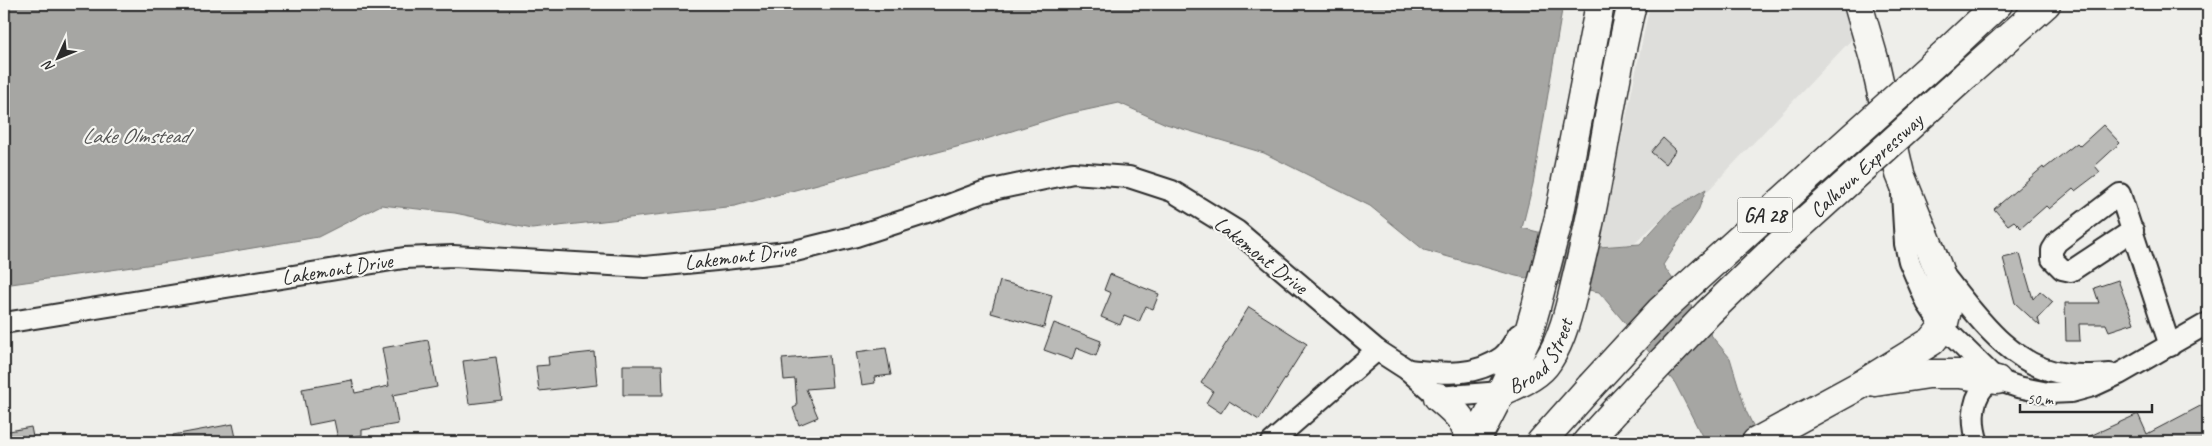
<svg xmlns="http://www.w3.org/2000/svg" width="2212" height="446" font-family="Caveat,sans-serif">
<style>
.built{fill:#dededb}
.water{fill:#a6a6a3;stroke:#757573}
.building{fill:#babab7;stroke:#2b2b2b}
.lines{fill:none;stroke-linecap:round;stroke-linejoin:round}
.minor-casing{stroke:#2b2b2b;stroke-width:24}
.secondary-casing{stroke:#2b2b2b;stroke-width:31}
.primary-casing{stroke:#2b2b2b;stroke-width:31}
.motorway-casing{stroke:#2b2b2b;stroke-width:31}
.minor{stroke:#f6f6f2;stroke-width:20}
.secondary{stroke:#f6f6f2;stroke-width:28}
.primary{stroke:#f6f6f2;stroke-width:28}
.motorway{stroke:#f6f6f2;stroke-width:28}
.motorway-bridge-casing{stroke:#2b2b2b;stroke-width:31;stroke-linecap:butt}
.motorway-bridge{stroke:#f6f6f2;stroke-width:28}
.labels{text-anchor:middle;stroke-width:4.5;stroke-linejoin:round;paint-order:stroke}
.shield{fill:#f6f6f2;stroke:#686867;stroke-width:1}
.shield-label{font-size:20px;font-weight:bold;fill:#2b2b2b}
.street-label{font-size:21px;fill:#2b2b2b;stroke:#f6f6f2}
.water-label{font-size:22px;font-style:italic;fill:#565655;stroke:#f6f6f2}
</style>
<rect width="100%" height="100%" fill="#eeeeea"/>
<filter id="ink" filterUnits="userSpaceOnUse"><feTurbulence type="fractalNoise" baseFrequency=".02" numOctaves="2"/><feDisplacementMap in="SourceGraphic" scale="10" xChannelSelector="R" yChannelSelector="G"/><feConvolveMatrix kernelMatrix="1 2 1 2 8 2 1 2 1" color-interpolation-filters="sRGB"/></filter>
<g filter="url(#ink)">
<polygon class="built" points="1650,4 1841,4 1853,38 1703,196 1671,210 1634,244 1599,247"/>
<polygon class="water" points="4,4 1563,4 1533,184 1522,228 1599,247 1640,244 1671,210 1706,189 1698,211 1663,265 1714,339 1730,358 1746,411 1761,442 1705,442 1675,383 1599,292 1516,276 1424,250 1370,206 1264,153 1166,124 1119,103 1063,115 983,140 735,206 532,229 455,213 381,205 318,237 175,261 4,285"/>
<g class="building">
<polygon points="2103,125 2120,143 2095,166 2100,172 2075,191 2073,189 2049,209 2046,206 2021,228 2014,221 2008,225 1994,209 2043,167 2044,169 2077,143 2080,146"/>
<polygon points="1663,138 1676,150 1665,164 1651,152"/>
<polygon points="2020,254 2033,299 2040,291 2053,302 2038,318 2040,326 2015,303 2003,258"/>
<polygon points="1110,274 1159,294 1153,309 1146,306 1139,322 1124,316 1120,325 1101,317 1111,293 1104,290"/>
<polygon points="2118,280 2134,323 2109,331 2106,324 2079,324 2080,341 2066,341 2065,303 2099,303 2094,288"/>
<polygon points="1000,281 1052,295 1044,328 991,313"/>
<polygon points="1249,307 1307,344 1259,420 1229,401 1221,413 1206,403 1213,391 1201,383"/>
<polygon points="1054,323 1101,341 1096,356 1076,348 1072,360 1044,350"/>
<polygon points="428,340 437,387 393,395 398,424 362,430 362,435 338,439 334,420 309,425 302,389 352,380 355,393 389,386 382,348"/>
<polygon points="886,348 891,375 874,377 875,383 862,385 856,352"/>
<polygon points="594,352 597,385 539,391 536,366 549,365 548,357"/>
<polygon points="829,355 832,387 806,389 818,417 799,425 793,408 797,406 795,379 784,380 782,359"/>
<polygon points="496,357 502,400 469,404 463,361"/>
<polygon points="623,365 662,365 663,395 623,395"/>
<polygon points="2208,402 2208,442 2077,442 2138,414 2147,434"/>
<polygon points="233,424 237,442 173,442 173,435"/>
<polygon points="31,427 34,442 4,442 4,432"/>
</g>
<g class="lines">
<defs>
<g id="minor">
<polyline points="1902,194 1905,244 1909,261 1927,303 1943,327 1997,380 2018,387 2048,393 2071,392 2093,386 2119,374 2208,323"/>
<polyline points="2133,230 2071,271 2062,269 2052,259 2052,250 2057,242 2120,194 2170,346"/>
<path d="M1943,274C1975,314 2012,369 2067,374C2081,376 2096,375 2110,374"/>
<polyline points="4,323 404,258 453,256 645,267 716,260 795,251 856,236 930,212 983,192 1073,173 1129,177 1172,191 1237,231 1377,350 1408,370 1438,397 1501,392"/>
<path d="M1408,370C1441,373 1474,378 1502,357C1509,352 1514,342 1518,335"/>
<polyline points="1272,442 1377,350"/>
<path d="M1978,442C1972,426 1971,402 1983,388C1986,385 1992,382 1997,380"/>
</g>
<g id="secondary">
<polyline points="1875,382 1929,374 1960,374 1997,380"/>
<path id="s1" d="M1501,392C1517,384 1538,377 1548,361C1565,335 1571,301 1578,272C1601,183 1610,92 1632,4"/>
<polyline points="1501,392 1528,335 1536,307 1559,217 1600,4"/>
<polyline points="1756,442 1864,383 1932,341 1943,327 1947,310 1947,296 1938,268 1900,174 1874,59 1858,4"/>
</g>
<g id="primary">
<path d="M1438,397C1454,411 1467,420 1469,442"/>
<polyline points="1475,442 1501,392"/>
</g>
<g id="motorway">
<polyline points="1949,50 1998,4"/>
<polyline points="1965,76 2046,4"/>
<polyline points="1541,442 1590,387"/>
<polyline points="1587,442 1616,410"/>
</g>
</defs>
<use href="#minor" class="minor-casing"/>
<use href="#secondary" class="secondary-casing"/>
<use href="#primary" class="primary-casing"/>
<use href="#motorway" class="motorway-casing"/>
<use href="#minor" class="minor"/>
<use href="#secondary" class="secondary"/>
<use href="#primary" class="primary"/>
<use href="#motorway" class="motorway"/>
<defs>
<g id="motorway-bridge">
<polyline points="1590,387 1660,311 1949,50"/>
<path id="s2" d="M1616,410L1708,313L1772,251L1965,76"/>
</g>
</defs>
<use href="#motorway-bridge" class="motorway-bridge-casing"/>
<use href="#motorway-bridge" class="motorway-bridge"/>
</g>
</g>
<g class="labels">
<rect class="shield" x="1737.5" y="197.5" width="55" height="35" rx="4"/>
<g class="shield-label">
<text x="1765" y="222">GA 28</text>
</g>
<g class="street-label">
<text dy="7" stroke="none"><textPath href="#s2" startOffset="350">Calhoun Expressway</textPath></text>
<text transform="translate(1261 255) rotate(38)" y="7">Lakemont Drive</text>
<text transform="translate(740 256) rotate(-7)" y="7">Lakemont Drive</text>
<text transform="translate(337 269) rotate(-9)" y="7">Lakemont Drive</text>
<text dy="7" stroke="none"><textPath href="#s1" startOffset="56">Broad Street</textPath></text>
</g>
<g class="water-label">
<text x="135" y="143">Lake Olmstead</text>
</g>
</g>
<rect width="2212" height="446" fill="none" stroke="#f6f6f2" stroke-width="20"/>
<rect x="10" y="10" width="2192" height="426" fill="none" stroke="#2b2b2b" stroke-width="2" filter="url(#ink)"/>
<g transform="translate(58 58) rotate(226)" stroke="#f6f6f2" stroke-width="4" paint-order="stroke">
<path d="M0-4L9 19L0 12L-9 19Z" fill="#2b2b2b"/>
<text y="-8" font-size="14" font-weight="bold" text-anchor="middle" fill="#2b2b2b">N</text>
</g>
<path d="M2020 404v8h132v-8" fill="none" stroke="#2b2b2b" stroke-width="2.5"/>
<text x="2027" y="404" font-size="15" fill="#2b2b2b" stroke="#f6f6f2" stroke-width="4" paint-order="stroke">50 m</text>
</svg>
